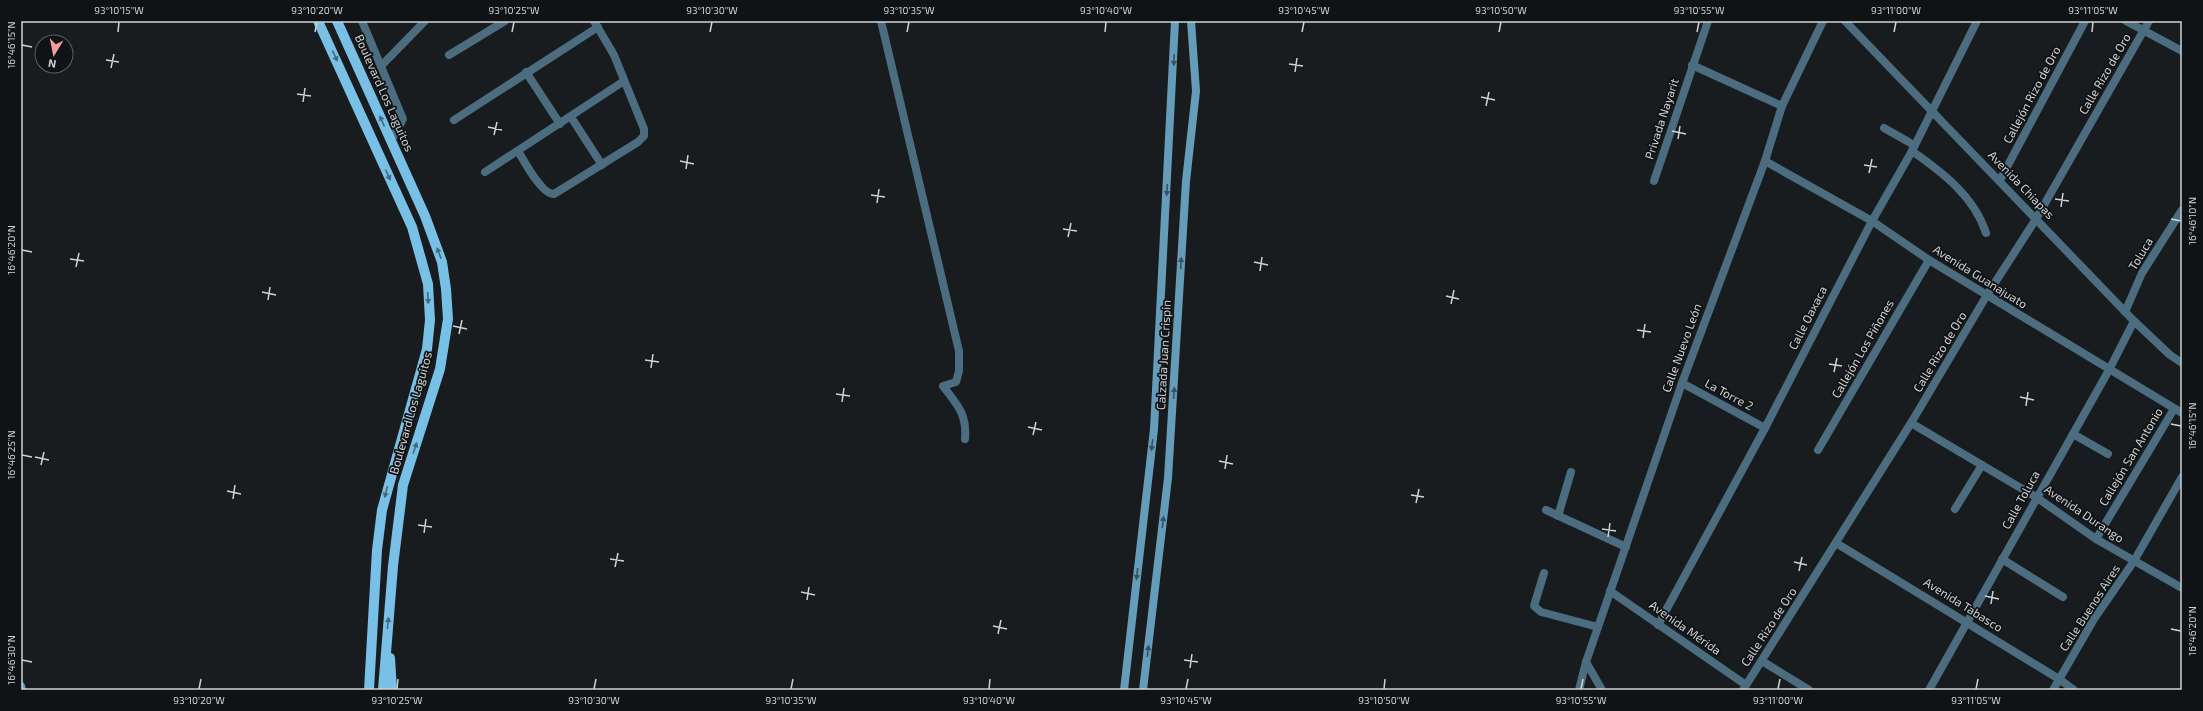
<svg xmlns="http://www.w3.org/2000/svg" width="2203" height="711" font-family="'Exo 2',sans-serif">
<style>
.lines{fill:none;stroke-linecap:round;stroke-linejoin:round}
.street{stroke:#4b6d7f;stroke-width:8}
.secondary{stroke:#659cb9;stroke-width:8}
.primary{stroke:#78c0e6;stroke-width:10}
.oneway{fill:#446a7e}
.oneway2{fill:#36515f}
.ticks{fill:none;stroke:#d0d2d3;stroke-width:1.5}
.labels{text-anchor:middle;stroke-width:3.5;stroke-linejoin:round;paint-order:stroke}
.street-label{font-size:12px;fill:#d0d2d3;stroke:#101315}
.neatline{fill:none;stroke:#d0d2d3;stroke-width:1.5}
.ticks-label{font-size:10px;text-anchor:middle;fill:#d0d2d3}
</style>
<rect width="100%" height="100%" fill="#191c1e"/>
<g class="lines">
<g class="street">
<polyline points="362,21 403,119 391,141"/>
<path d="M881,21L959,351V371L956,382L943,386C958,406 967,414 965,439"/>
<polyline points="1845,21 2134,321 2170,355 2182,363"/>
<polyline points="2126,21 2182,51"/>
<polyline points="449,55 505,21"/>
<polyline points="1692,65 1782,106"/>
<polyline points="381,66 425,21"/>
<polyline points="526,72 560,124"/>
<polyline points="571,117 602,165"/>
<polyline points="454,120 598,27"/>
<polyline points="1884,128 1914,145"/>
<path d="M518,151C524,161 542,195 554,194L638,142L644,136V129L614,55L594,21"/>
<path d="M1912,151C1942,172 1974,196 1986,233"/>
<polyline points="1765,161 1872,221 1929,260 2182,413"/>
<polyline points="485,172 624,81"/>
<polyline points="2000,180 2085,21"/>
<polyline points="1654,181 1708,21"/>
<polyline points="2125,312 2142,273 2182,210"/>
<polyline points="1682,383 1765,428"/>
<polyline points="1911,423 2036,497 2096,539 2182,588"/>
<polyline points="2073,434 2108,454"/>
<polyline points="1818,450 1929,260"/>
<polyline points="1955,509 1982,465"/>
<polyline points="1546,510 1626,547"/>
<polyline points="1558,516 1571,472"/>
<polyline points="2096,539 2174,409"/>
<polyline points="1836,543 2059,679 2074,690"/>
<polyline points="2002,559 2063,597"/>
<polyline points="1544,573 1534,606 1541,612 1598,627"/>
<polyline points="1610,591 1746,685"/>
<polyline points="1658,625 1765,428 1872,221 1912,151 1977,21"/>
<polyline points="1762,661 1809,690"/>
<polyline points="1586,662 1602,690"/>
<polyline points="1579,690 1586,662 1682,383 1765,161 1782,106 1823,21"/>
<polyline points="1743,690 1911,423 1987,295 2036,219 2149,21"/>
<polyline points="1929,690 2109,370 2134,321"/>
<polyline points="2053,690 2094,619 2134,561 2182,477"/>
</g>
<g class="secondary">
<polyline points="21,686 22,690"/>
<polyline points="1124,690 1154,429 1175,21"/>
<polyline points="1143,690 1168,478 1186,181 1196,91 1191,21"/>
</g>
<g class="primary">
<polyline points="318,21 412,227 428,284 430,320 427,349 382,510 377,550 369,690"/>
<polyline points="337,21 425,216 442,262 446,289 448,319 440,369 403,485 393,566 383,690"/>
<polyline points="390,658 392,690"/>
</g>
</g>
<defs><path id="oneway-solid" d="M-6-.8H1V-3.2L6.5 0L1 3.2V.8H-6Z"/></defs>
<g class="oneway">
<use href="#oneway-solid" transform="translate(335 56) rotate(65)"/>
<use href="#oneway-solid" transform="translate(382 121) rotate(-114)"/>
<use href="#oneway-solid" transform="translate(388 175) rotate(66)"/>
<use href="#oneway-solid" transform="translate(439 253) rotate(-111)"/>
<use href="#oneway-solid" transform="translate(428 298) rotate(87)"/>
<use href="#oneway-solid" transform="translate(415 448) rotate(-72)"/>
<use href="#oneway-solid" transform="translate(386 492) rotate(103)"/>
<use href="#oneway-solid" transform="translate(388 623) rotate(-84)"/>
</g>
<g class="oneway2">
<use href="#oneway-solid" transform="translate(1174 60) rotate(93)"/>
<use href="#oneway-solid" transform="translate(1167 190) rotate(93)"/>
<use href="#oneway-solid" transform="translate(1181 263) rotate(-87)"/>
<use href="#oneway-solid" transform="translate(1174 393) rotate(-86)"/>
<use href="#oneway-solid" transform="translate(1152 445) rotate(97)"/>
<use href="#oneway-solid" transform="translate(1163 522) rotate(-83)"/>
<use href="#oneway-solid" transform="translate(1137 574) rotate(97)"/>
<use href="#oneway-solid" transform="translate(1148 651) rotate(-83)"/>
</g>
<path class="ticks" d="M118,32L119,22M315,32L317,22M512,32L514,22M710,32L712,22M907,32L909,22M1105,32L1106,22M1302,32L1304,22M1499,32L1501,22M1697,32L1699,22M1894,32L1896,22M2092,32L2093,22M22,45L32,47M106,60L119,62M1289,64L1303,66M111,68L114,54M1295,72L1297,58M297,94L311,96M1481,97L1495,100M303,102L305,88M1486,106L1489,92M488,127L502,130M1672,131L1686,134M494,135L497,122M1678,139L1680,126M680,161L694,164M1864,165L1877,167M686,169L688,155M1869,173L1872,159M871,195L885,197M2055,199L2069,201M877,203L879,189M2061,207L2063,193M2171,219L2181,221M1063,229L1077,231M1068,237L1071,223M22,250L32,252M70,259L84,261M1254,262L1268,265M76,267L79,253M1260,271L1262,257M262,292L276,295M1446,296L1459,299M268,300L270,287M1451,304L1454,290M453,326L467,329M1637,330L1651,332M459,334L462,320M1643,338L1645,324M645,360L659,362M1829,364L1842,366M651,368L653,354M1834,372L1837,358M836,394L850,396M2020,397L2034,400M842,402L844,388M2026,406L2028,392M2171,424L2181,426M1028,427L1042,430M1033,435L1036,422M22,455L32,457M35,457L49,460M1219,461L1233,464M41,465L44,452M1225,469L1227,455M227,491L241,494M1411,495L1424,497M233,499L235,485M1416,503L1419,489M418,525L432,527M1602,529L1616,531M424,533L426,519M1608,537L1610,523M610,559L624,561M1794,562L1807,565M615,567L618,553M1799,571L1802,557M801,592L815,595M1985,596L1999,599M807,600L809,587M1991,604L1993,591M993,626L1007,629M2171,629L2181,631M998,634L1001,620M22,660L32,662M1184,660L1198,662M1190,668L1192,654M199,689L201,679M397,689L398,679M594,689L596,679M791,689L793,679M989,689L990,679M1186,689L1188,679M1384,689L1385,679M1581,689L1583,679M1778,689L1780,679M1976,689L1978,679"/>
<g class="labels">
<g class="street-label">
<text transform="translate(2105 74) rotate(-60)" y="4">Calle Rizo de Oro</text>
<text transform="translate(384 93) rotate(66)" y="4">Boulevard Los Laguitos</text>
<text transform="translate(2032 95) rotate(-62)" y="4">Callejón Rizo de Oro</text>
<text transform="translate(1662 119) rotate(-72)" y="4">Privada Nayarit</text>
<text transform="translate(2021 185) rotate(46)" y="4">Avenida Chiapas</text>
<text transform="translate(2141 254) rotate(-59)" y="4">Toluca</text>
<text transform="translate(1980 277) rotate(32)" y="4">Avenida Guanajuato</text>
<text transform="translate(1808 318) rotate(-63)" y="4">Calle Oaxaca</text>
<text transform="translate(1682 348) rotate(-70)" y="4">Calle Nuevo León</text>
<text transform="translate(1863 349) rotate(-60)" y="4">Callejón Los Piñones</text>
<text transform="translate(1940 352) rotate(-59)" y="4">Calle Rizo de Oro</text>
<text transform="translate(1164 355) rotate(-87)" y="4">Calzada Juan Crispin</text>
<text transform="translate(1729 395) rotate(28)" y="4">La Torre 2</text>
<text transform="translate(411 413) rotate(-74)" y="4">Boulevard Los Laguitos</text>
<text transform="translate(2131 457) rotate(-59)" y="4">Callejón San Antonio</text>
<text transform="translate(2021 500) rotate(-61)" y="4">Calle Toluca</text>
<text transform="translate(2084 514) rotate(34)" y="4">Avenida Durango</text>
<text transform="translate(1963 605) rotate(32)" y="4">Avenida Tabasco</text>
<text transform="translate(2090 608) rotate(-57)" y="4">Calle Buenos Aires</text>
<text transform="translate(1769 627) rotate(-57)" y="4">Calle Rizo de Oro</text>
<text transform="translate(1685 628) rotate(35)" y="4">Avenida Mérida</text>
</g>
</g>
<rect width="2203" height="711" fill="none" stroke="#101315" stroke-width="44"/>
<g transform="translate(54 54) rotate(190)"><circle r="19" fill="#101315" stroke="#5d5f61"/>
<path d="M0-3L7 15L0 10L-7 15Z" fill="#f59b98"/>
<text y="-6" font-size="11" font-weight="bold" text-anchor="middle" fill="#d0d2d3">N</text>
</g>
<rect x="22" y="22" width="2159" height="667" class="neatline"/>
<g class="ticks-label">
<text x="119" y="14">93°10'15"W</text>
<text x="317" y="14">93°10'20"W</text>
<text x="514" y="14">93°10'25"W</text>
<text x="712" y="14">93°10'30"W</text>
<text x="909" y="14">93°10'35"W</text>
<text x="1106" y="14">93°10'40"W</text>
<text x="1304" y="14">93°10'45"W</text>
<text x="1501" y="14">93°10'50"W</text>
<text x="1699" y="14">93°10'55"W</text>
<text x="1896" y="14">93°11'00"W</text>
<text x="2093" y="14">93°11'05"W</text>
<text transform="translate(11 45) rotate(-90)" y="4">16°46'15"N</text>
<text transform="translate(2192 221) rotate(-90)" y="4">16°46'10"N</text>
<text transform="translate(11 250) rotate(-90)" y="4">16°46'20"N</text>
<text transform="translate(2192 426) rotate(-90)" y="4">16°46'15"N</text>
<text transform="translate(11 455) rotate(-90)" y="4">16°46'25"N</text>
<text transform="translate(2192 631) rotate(-90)" y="4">16°46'20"N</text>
<text transform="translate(11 660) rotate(-90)" y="4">16°46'30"N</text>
<text x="199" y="704">93°10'20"W</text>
<text x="397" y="704">93°10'25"W</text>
<text x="594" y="704">93°10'30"W</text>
<text x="791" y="704">93°10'35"W</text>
<text x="989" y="704">93°10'40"W</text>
<text x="1186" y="704">93°10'45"W</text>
<text x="1384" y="704">93°10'50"W</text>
<text x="1581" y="704">93°10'55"W</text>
<text x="1778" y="704">93°11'00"W</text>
<text x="1976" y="704">93°11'05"W</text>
</g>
</svg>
